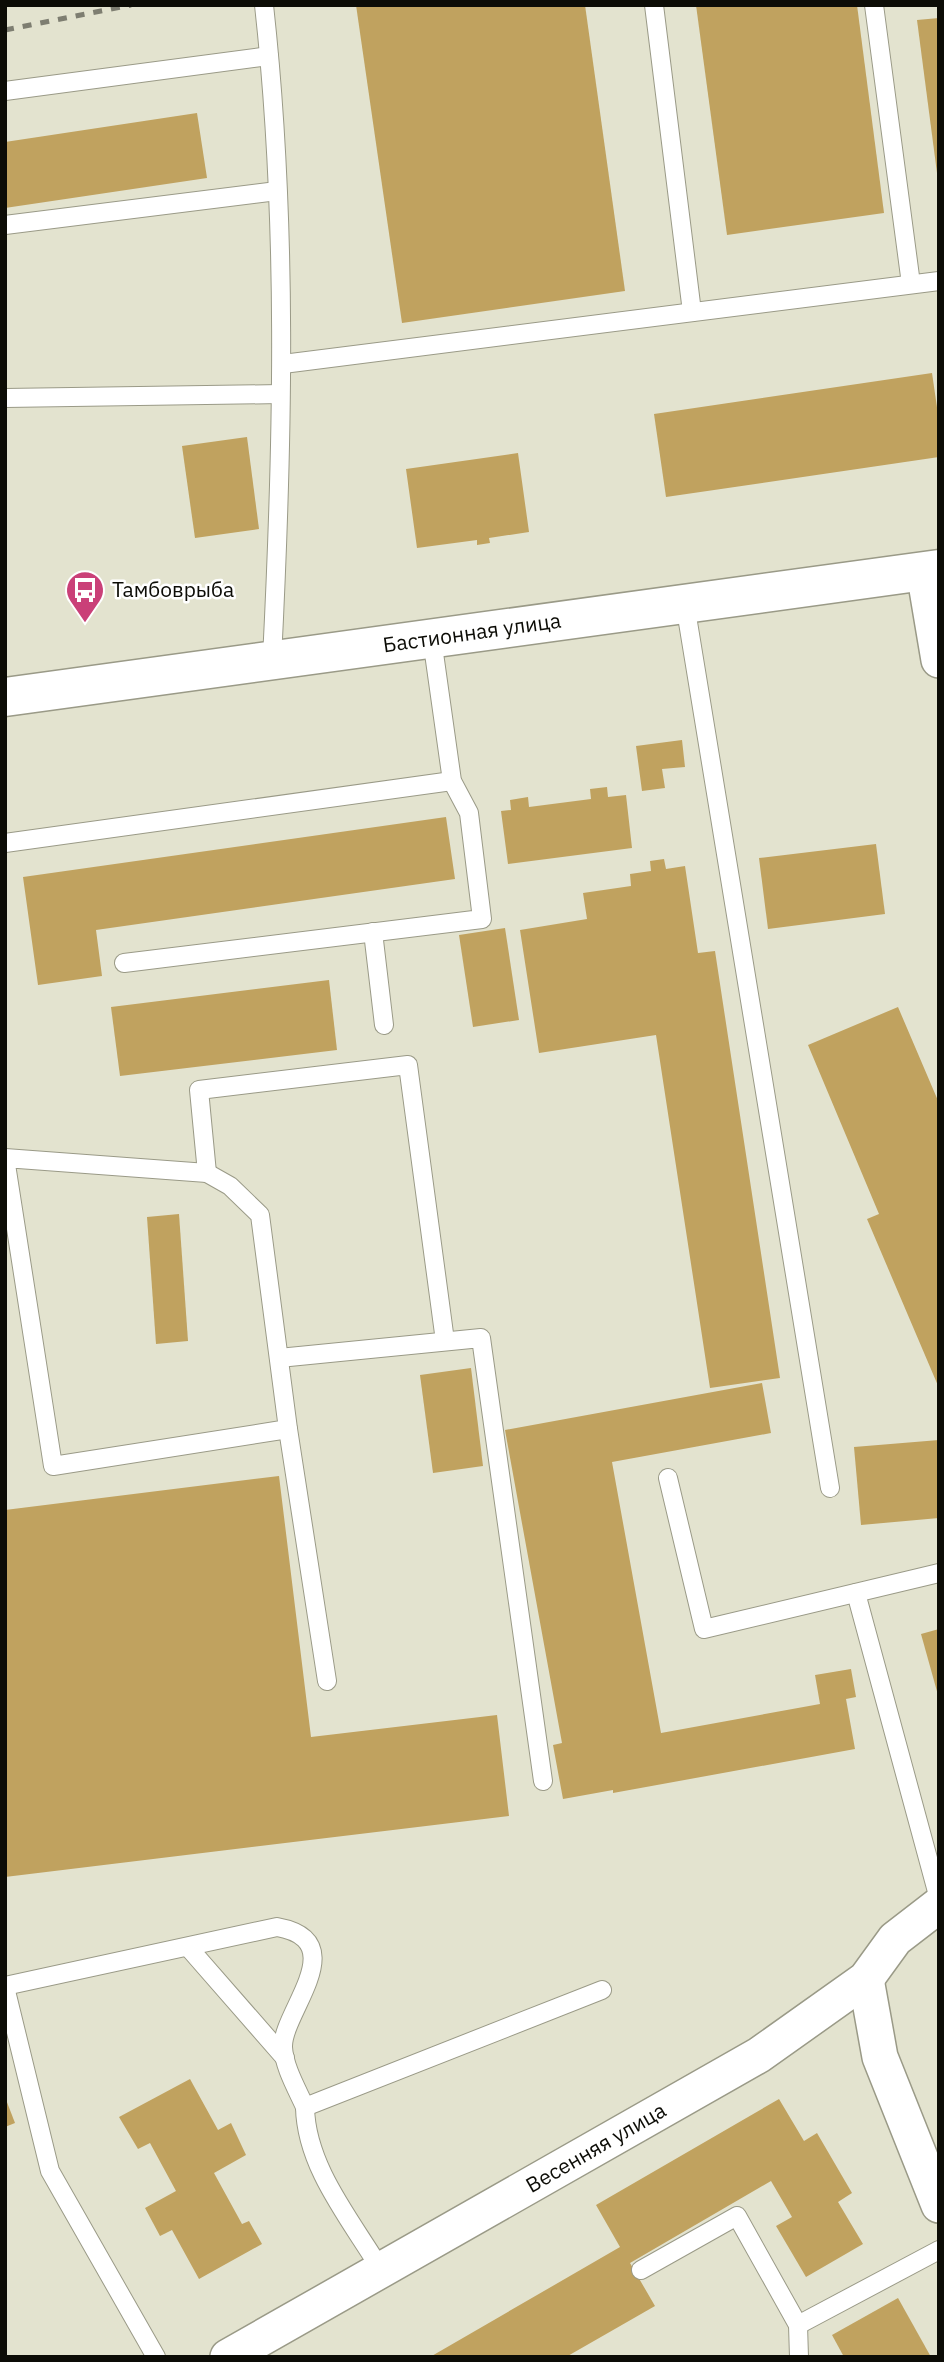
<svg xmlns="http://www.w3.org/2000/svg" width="944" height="2362" font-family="'IBM Plex Sans',sans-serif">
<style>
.building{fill:#c0a25f}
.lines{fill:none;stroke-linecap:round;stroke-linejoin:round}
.lane-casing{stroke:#9a9a87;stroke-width:20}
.street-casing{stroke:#9a9a87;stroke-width:38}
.secondary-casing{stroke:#9a9a87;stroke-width:41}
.lane{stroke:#fff;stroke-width:18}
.street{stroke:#fff;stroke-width:35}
.secondary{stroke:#fff;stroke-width:38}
.rail{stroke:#7e7e71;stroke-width:5;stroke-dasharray:9 9;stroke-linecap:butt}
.labels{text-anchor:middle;stroke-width:5;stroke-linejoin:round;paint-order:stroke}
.poi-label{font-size:21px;fill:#0c0c06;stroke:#fff;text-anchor:start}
.street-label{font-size:21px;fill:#0c0c06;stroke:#fff}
</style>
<rect width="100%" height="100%" fill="#e3e3cf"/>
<g class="building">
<polygon points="356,5 585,5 625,291 402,323"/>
<polygon points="696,5 857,5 884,213 727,235"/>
<polygon points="939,18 939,173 937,173 917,20"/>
<polygon points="197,113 207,178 5,208 5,142"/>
<polygon points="932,373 939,421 939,457 666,497 654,414"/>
<polygon points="247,437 259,529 195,538 182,446"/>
<polygon points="518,453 529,532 489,538 490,543 477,545 477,540 417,548 406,469"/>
<polygon points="682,740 685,767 662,769 665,788 642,791 636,746"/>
<polygon points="607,787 608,797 626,795 632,848 508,864 501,811 511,810 510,800 528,797 529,807 591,799 590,789"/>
<polygon points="446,817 455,879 96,930 102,976 38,985 23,877"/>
<polygon points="876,844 885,914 768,929 759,858"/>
<polygon points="664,859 666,869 685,866 698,953 715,951 780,1378 710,1388 656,1035 539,1053 520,930 587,919 583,893 631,886 630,874 651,871 650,861"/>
<polygon points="505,928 519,1020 473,1027 459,935"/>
<polygon points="329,980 337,1050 120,1076 111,1007"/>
<polygon points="898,1007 939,1103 939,1388 867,1219 879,1214 808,1045"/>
<polygon points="179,1214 188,1341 156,1344 147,1217"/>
<polygon points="471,1368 483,1466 433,1473 420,1375"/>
<polygon points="762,1383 771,1433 612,1462 661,1733 820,1704 815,1675 851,1669 856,1697 846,1699 855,1749 613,1793 613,1790 563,1799 553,1745 562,1743 505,1430"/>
<polygon points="939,1440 939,1518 861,1525 854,1447"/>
<polygon points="279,1476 311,1737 497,1715 509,1816 5,1877 5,1510"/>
<polygon points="939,1629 939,1695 938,1695 921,1634"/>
<polygon points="190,2079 218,2130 231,2123 246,2155 214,2173 242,2224 249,2221 262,2244 199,2279 172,2230 160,2236 145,2208 176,2191 150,2143 138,2149 119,2117"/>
<polygon points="5,2097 15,2123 5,2127"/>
<polygon points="779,2099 804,2141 817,2133 852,2193 838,2202 863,2244 806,2277 776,2226 792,2217 771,2181 630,2263 655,2306 566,2357 430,2357 620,2247 596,2205"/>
<polygon points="898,2298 931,2357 844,2357 832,2335"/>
</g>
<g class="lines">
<defs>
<g id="lane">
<path d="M264,5C288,222 283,442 272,659"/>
<polyline points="654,5 692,312"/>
<polyline points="874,5 911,284"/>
<polyline points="5,91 269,56"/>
<polyline points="5,225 277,191"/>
<polyline points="283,364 939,281"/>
<polyline points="5,398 280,394"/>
<polyline points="685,604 830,1488"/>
<polyline points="5,843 452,781"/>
<polyline points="373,932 384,1025"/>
<polyline points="124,963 482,919 469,813 452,781 432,639"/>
<polyline points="5,1158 53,1466 288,1429 260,1215 230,1186 207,1173 5,1158"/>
<polyline points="207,1173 199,1090 408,1065 445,1341"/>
<polyline points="279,1358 481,1338 543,1781"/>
<polyline points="288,1429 327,1681"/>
<polyline points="668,1478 704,1629 939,1573"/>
<polyline points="856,1593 939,1899"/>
<polyline points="188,1947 285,2058"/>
<path d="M5,1986L277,1927C354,1941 282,2012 283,2047C284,2067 297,2089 305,2107L602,1990"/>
<polyline points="5,1987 50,2171 156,2357"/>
<path d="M305,2107C306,2167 351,2220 381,2270"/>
<polyline points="641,2270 737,2216 798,2325 799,2357"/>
<polyline points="798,2325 939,2250"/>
</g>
<g id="street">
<polyline points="924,571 939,660"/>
<polyline points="866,1979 880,2057 939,2205"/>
<polyline points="228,2357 759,2055 866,1979 895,1939 939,1905"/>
</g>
<polyline id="secondary" points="5,697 939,569"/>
</defs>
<use href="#lane" class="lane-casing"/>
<use href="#street" class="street-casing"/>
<use href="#secondary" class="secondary-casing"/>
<use href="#lane" class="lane"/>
<use href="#street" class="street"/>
<use href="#secondary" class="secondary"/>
<polyline class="rail" points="5,30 131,5"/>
</g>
<defs>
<symbol id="bus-pin" viewBox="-11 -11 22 30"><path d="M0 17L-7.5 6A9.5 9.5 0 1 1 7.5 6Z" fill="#ca4078" stroke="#fff"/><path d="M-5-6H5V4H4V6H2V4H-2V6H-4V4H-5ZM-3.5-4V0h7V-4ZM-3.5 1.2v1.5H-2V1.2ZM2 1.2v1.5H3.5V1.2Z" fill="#fff"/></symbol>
</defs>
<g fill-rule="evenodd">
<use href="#bus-pin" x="63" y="568" width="44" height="60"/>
</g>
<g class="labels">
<g class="poi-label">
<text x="112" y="597">Тамбоврыба</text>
</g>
<g class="street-label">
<text transform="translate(472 633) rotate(-8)" y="7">Бастионная улица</text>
<text transform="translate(596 2148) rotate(-30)" y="7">Весенняя улица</text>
</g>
</g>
<rect width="944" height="2362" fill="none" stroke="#0c0c06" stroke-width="14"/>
</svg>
